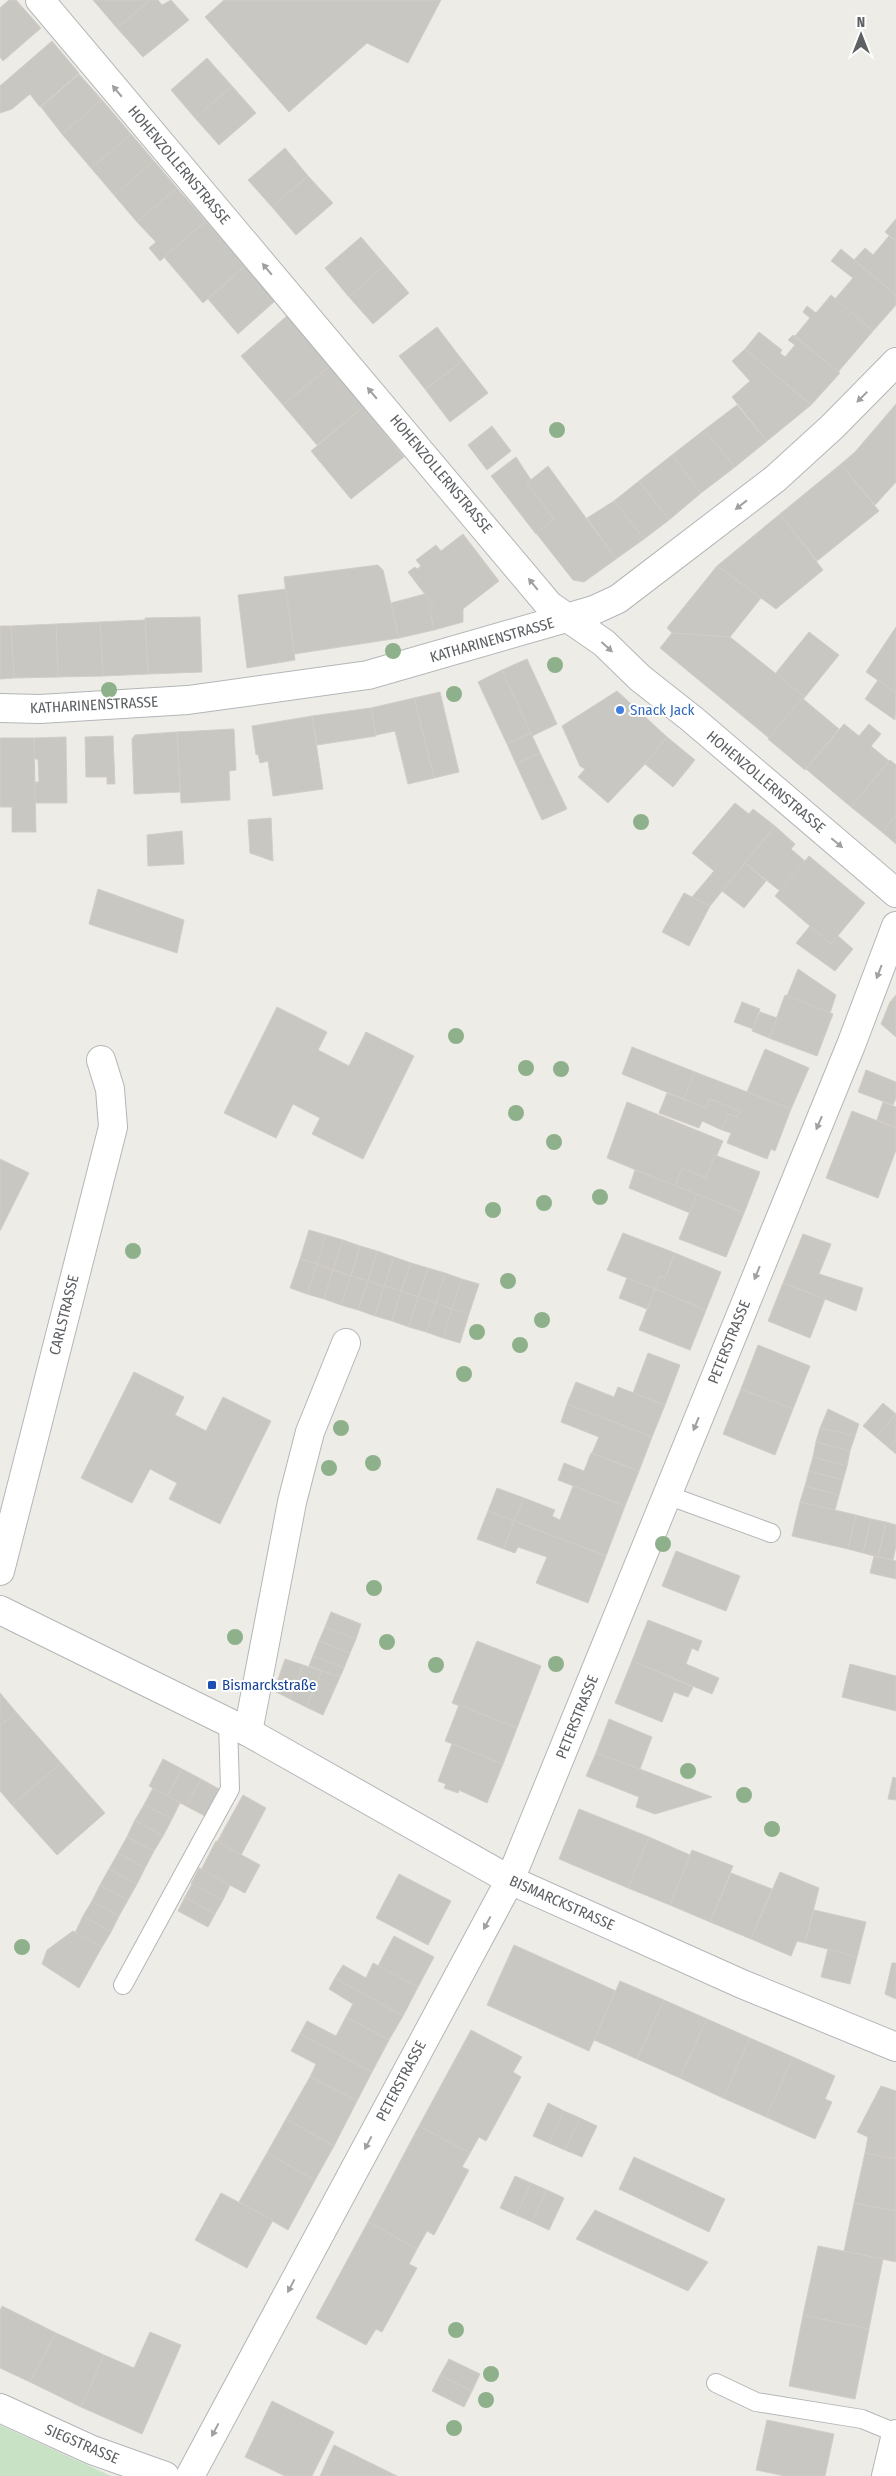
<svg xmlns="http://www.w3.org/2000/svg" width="896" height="2476" font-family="'Fira Sans Condensed',sans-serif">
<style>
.green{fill:#c7e2c5}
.building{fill:#c9c7c2;stroke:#d2cdc5}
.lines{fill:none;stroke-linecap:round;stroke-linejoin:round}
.service-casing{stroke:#b3b6b9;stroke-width:20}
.minor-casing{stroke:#b3b6b9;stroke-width:30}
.service{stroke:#fff;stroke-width:18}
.minor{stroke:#fff;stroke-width:28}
.tree{fill:#8eb18b}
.oneway{fill:#9ea0a2}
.shop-dot{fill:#3f7fe0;stroke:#fff;stroke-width:2}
.transit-dot{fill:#1a4fb4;stroke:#fff;stroke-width:2}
.labels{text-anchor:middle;stroke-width:4;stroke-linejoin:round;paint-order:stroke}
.street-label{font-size:15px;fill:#5d6164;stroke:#fff}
.shop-label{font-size:15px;fill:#366cbe;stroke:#fff;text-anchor:start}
.transit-label{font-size:15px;fill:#164399;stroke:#fff;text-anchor:start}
</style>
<rect width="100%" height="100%" fill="#eeece6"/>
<polygon class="green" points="0,2425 111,2476 0,2476"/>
<g class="building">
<polygon points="9,0 16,0 41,28 3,61 0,57 0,8"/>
<polygon points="93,0 150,0 117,28"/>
<polygon points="150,0 158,0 162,5 171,0 189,20 143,57 117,28"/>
<polygon points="224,0 441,0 408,63 367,43 289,112 205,17"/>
<polygon points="52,41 79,73 40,107 30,94 12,109 0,113 0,86"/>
<polygon points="207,58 232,86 195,118 171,90"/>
<polygon points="79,74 102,100 62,134 41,107"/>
<polygon points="232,86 256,113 219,145 195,118"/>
<polygon points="102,100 131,134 91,168 62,134"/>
<polygon points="131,134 154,161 114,195 91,168"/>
<polygon points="285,148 308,176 272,207 248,180"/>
<polygon points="154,161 177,188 137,222 114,195"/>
<polygon points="308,176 333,203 296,235 272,207"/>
<polygon points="177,188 206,221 160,261 149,248 156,242 137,222"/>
<polygon points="896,219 896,241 885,232"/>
<polygon points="206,221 245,266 203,303 164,257"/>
<polygon points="889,236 896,241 896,295 854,260 865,248 873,255"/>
<polygon points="361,237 385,265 349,297 325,268"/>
<polygon points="841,249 896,295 896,305 873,331 835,299 853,278 831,261"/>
<polygon points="385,265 409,293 373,324 349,297"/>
<polygon points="245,266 275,301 238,334 208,299"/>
<polygon points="831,295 873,331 838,372 795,336 810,318 803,312 807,306 816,313"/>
<polygon points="288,315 330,366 283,405 241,356"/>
<polygon points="437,327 463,361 425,389 399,356"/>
<polygon points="759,332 782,350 780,353 785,357 795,345 788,340 793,335 840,373 811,405 745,349"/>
<polygon points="745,349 811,405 767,441 732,397 750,381 732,361"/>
<polygon points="463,361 488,393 450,422 425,389"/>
<polygon points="330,366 363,407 317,445 283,405"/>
<polygon points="896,404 896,482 875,505 841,464 855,452"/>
<polygon points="737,405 767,441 735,467 704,430"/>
<polygon points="363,407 404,457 351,499 311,451"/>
<polygon points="492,426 511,451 487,470 468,445"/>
<polygon points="704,430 735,467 701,493 672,455"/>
<polygon points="672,455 701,493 669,520 639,481"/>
<polygon points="516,457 531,480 527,483 554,519 536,534 491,476"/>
<polygon points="841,464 879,511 817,561 780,514"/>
<polygon points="548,466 616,559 584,582 573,580 536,533 554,519 527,483"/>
<polygon points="639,481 669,520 644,539 614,501"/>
<polygon points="614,501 644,539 616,559 587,518"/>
<polygon points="780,514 823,570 776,609 717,566"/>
<polygon points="463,534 499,581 463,609 463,622 434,630 429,606 433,605 408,572 415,567 417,569 421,566 416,560 436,545 441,551"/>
<polygon points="378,565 383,570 399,638 294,654 284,577"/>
<polygon points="717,566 761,598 730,637 672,633 667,628"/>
<polygon points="286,589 295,660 247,668 238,595"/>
<polygon points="425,594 433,605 429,606 434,630 399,638 391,603"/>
<polygon points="200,617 202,672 148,674 145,618"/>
<polygon points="145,620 148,674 103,676 100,622"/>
<polygon points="100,622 103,676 58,677 56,624"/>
<polygon points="56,624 58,677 14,678 11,626"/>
<polygon points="0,626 11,626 14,678 0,679"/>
<polygon points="896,627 896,693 866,672"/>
<polygon points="809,632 839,655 805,697 775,674"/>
<polygon points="672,633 730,637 805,697 769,738 660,648"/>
<polygon points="527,659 557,724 532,736 502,670"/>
<polygon points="502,670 531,733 507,744 478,682"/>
<polygon points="878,680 896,693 895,720 865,699"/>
<polygon points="617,691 667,737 645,764 608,803 578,777 585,769 580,766 562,726"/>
<polygon points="440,692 459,772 434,778 414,698"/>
<polygon points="414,698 434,778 408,784 395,731 376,735 371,708"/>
<polygon points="802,698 839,729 805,770 768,739"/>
<polygon points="371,708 376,736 317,745 312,716"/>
<polygon points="312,716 323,789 273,796 268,761 260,763 258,754 256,755 252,726"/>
<polygon points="844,724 859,736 869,724 881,734 871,746 889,761 851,807 806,769"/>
<polygon points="234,729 236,770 229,771 230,800 181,803 177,732"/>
<polygon points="177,732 180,792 134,794 132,739 135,735"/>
<polygon points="531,733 540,753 516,764 507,744"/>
<polygon points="113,736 115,784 107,784 107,777 86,777 85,737"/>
<polygon points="66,737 67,803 35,803 35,782 39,782 38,759 34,759 34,738"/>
<polygon points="667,737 695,760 673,787 645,764"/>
<polygon points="0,738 34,738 36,832 12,832 12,807 0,807"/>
<polygon points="540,753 567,809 542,820 516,764"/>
<polygon points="890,760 896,765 896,816 882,832 851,807"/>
<polygon points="735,803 749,814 753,809 775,826 710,906 692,897 714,871 692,853"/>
<polygon points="896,816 896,844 882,832"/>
<polygon points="271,818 273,861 250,853 248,820"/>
<polygon points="775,826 795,844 791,849 805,861 780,891 745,863"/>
<polygon points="182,831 184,864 148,866 147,835"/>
<polygon points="809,856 865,903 831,944 775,896"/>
<polygon points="745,863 766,881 744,908 722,891"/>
<polygon points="98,889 184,920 177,953 89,924"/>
<polygon points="684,893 710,906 689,946 662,932"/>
<polygon points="810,926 831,944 838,936 853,949 835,971 796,943"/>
<polygon points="798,969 836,995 830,1013 787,996"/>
<polygon points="785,995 833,1014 817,1056 769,1038"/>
<polygon points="896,995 896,1037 881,1024 890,1002"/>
<polygon points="742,1002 760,1009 753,1029 734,1022"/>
<polygon points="277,1007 327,1032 318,1050 349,1066 366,1032 414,1056 363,1159 312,1134 320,1118 293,1104 276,1138 224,1113"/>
<polygon points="760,1012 777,1018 769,1038 752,1031"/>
<polygon points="632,1047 695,1072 684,1099 622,1074"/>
<polygon points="765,1049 809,1068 791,1109 747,1092"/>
<polygon points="866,1070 896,1082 896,1098 893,1105 858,1092"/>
<polygon points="695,1072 791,1109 775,1151 771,1149 767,1159 727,1143 731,1133 722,1130 728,1114 737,1117 740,1111 710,1099 706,1108 684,1099"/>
<polygon points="667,1093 706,1108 710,1099 740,1111 737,1117 728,1114 722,1130 702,1121 699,1128 659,1113"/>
<polygon points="627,1102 723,1141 717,1155 715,1155 706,1178 682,1168 675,1186 607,1158"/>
<polygon points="883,1102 896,1107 896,1128 877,1120"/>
<polygon points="852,1111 896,1128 896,1150 878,1198 826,1178"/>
<polygon points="715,1155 760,1172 744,1213 675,1186 682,1168 706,1178"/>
<polygon points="0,1159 29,1173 0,1231"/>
<polygon points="635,1170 697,1194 690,1213 629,1188"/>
<polygon points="697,1194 744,1213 726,1257 679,1239"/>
<polygon points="309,1230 326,1235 317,1264 300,1259"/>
<polygon points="623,1233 675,1253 665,1278 660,1276 655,1289 607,1270"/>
<polygon points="803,1234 831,1244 819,1274 863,1288 856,1311 783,1283"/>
<polygon points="326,1235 343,1240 333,1270 317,1264"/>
<polygon points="343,1240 360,1246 351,1276 333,1270"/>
<polygon points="360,1246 377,1251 368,1281 351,1276"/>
<polygon points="377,1251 394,1257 384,1286 368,1281"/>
<polygon points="675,1253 721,1272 706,1310 655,1289 660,1276 665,1278"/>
<polygon points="394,1257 411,1263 401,1291 384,1286"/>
<polygon points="300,1259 317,1264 307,1294 290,1288"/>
<polygon points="411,1263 428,1268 418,1297 401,1291"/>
<polygon points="317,1264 333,1270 324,1299 307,1294"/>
<polygon points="428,1268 445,1273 436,1303 418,1297"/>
<polygon points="333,1270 351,1276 341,1305 324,1299"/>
<polygon points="445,1273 462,1279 452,1309 436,1303"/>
<polygon points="351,1276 368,1281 358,1310 341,1305"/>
<polygon points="627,1278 655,1289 647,1309 619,1298"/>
<polygon points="462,1279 479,1284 469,1314 452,1309"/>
<polygon points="368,1281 384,1286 375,1316 358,1310"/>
<polygon points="783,1283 825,1299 810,1338 768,1321"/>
<polygon points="384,1286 401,1291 392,1321 375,1316"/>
<polygon points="655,1289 706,1310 690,1350 639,1330"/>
<polygon points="401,1291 418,1297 409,1327 392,1321"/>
<polygon points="418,1297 436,1303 426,1332 409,1327"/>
<polygon points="436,1303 452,1309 443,1338 426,1332"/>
<polygon points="452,1309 469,1314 460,1343 443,1338"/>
<polygon points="758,1345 810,1366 793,1409 741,1389"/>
<polygon points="648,1353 680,1365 665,1405 633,1393"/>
<polygon points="134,1372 184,1397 175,1415 206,1431 223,1397 271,1421 220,1524 169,1499 177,1483 150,1469 132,1503 81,1478"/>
<polygon points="576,1382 614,1397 618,1387 665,1405 652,1437 567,1404"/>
<polygon points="741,1389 793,1409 775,1455 723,1434"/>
<polygon points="883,1403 896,1414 876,1437 863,1426"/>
<polygon points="567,1404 652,1437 639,1471 592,1453 599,1437 561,1422"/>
<polygon points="828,1409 859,1424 855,1436 820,1428"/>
<polygon points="896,1414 896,1440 889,1448 876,1437"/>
<polygon points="820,1428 855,1436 850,1451 816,1442"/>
<polygon points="896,1440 896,1454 889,1448"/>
<polygon points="816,1442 850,1451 847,1466 813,1457"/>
<polygon points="591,1453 639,1471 625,1506 558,1480 564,1463 584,1471"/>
<polygon points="813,1457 847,1466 843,1480 809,1471"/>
<polygon points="809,1471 843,1480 839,1495 805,1486"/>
<polygon points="573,1486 625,1506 606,1556 514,1521 524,1498 555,1510 552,1516 560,1520"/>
<polygon points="805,1486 839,1495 835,1510 800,1502"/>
<polygon points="497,1488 524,1498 514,1521 488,1511"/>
<polygon points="800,1502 856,1515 848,1549 792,1536"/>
<polygon points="488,1511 514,1521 504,1549 477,1539"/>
<polygon points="856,1515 871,1519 863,1553 848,1549"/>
<polygon points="871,1519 886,1522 878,1557 863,1553"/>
<polygon points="514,1521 606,1556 588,1603 536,1583 547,1557 518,1547 515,1553 504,1549"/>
<polygon points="886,1522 896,1525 896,1546 893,1560 878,1557"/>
<polygon points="676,1551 740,1576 726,1611 662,1586"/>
<polygon points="874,1556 896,1561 896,1579 870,1573"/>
<polygon points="331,1612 361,1624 356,1639 325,1627"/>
<polygon points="648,1620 702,1641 698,1651 692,1648 686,1664 719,1678 712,1694 632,1661"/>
<polygon points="325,1627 356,1639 350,1653 319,1641"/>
<polygon points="319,1641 350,1653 344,1668 313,1656"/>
<polygon points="477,1641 541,1666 517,1728 452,1703"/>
<polygon points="313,1656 344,1668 340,1677 309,1666"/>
<polygon points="285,1659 303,1665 290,1699 274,1691"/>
<polygon points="632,1661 693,1687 688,1697 674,1692 662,1722 615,1703"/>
<polygon points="850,1664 896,1676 896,1711 842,1697"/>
<polygon points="303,1665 322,1671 306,1707 290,1699"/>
<polygon points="322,1671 340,1677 323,1715 306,1707"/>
<polygon points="0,1693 16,1712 0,1726"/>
<polygon points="459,1705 517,1728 503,1764 445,1741"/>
<polygon points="16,1712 61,1763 12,1805 0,1791 0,1726"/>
<polygon points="609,1719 652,1737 640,1769 596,1753"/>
<polygon points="452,1744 503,1764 487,1803 459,1790 458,1793 444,1788 446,1784 438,1781"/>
<polygon points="596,1753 640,1769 712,1797 655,1814 636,1807 639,1797 586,1776"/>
<polygon points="163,1759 182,1769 167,1796 149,1786"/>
<polygon points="61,1763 105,1813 57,1855 12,1805"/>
<polygon points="182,1769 201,1779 186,1806 167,1796"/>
<polygon points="893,1777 896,1778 896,1800 888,1799"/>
<polygon points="201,1779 219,1789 205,1816 186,1806"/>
<polygon points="153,1788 180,1803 172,1819 144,1805"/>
<polygon points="243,1795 266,1808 241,1855 217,1842"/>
<polygon points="144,1805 172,1819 163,1836 135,1820"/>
<polygon points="579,1809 649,1837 628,1888 559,1859"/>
<polygon points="135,1820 163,1836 154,1851 127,1837"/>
<polygon points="127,1837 154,1851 145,1868 118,1853"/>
<polygon points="649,1837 690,1855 670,1905 628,1888"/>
<polygon points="216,1841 260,1865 245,1893 201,1870"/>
<polygon points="692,1850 733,1866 710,1922 670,1905"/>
<polygon points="118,1853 145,1868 137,1884 109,1869"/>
<polygon points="199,1868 230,1885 223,1900 191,1884"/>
<polygon points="109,1869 137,1884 128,1900 100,1885"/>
<polygon points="780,1872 819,1888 805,1943 797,1941 791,1956 751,1939"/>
<polygon points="731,1873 772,1889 751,1939 710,1922"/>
<polygon points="399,1874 451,1901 428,1945 376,1918"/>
<polygon points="192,1884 223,1900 215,1914 185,1897"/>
<polygon points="100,1885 128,1900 119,1916 92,1901"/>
<polygon points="185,1897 215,1914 208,1927 178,1911"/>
<polygon points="92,1901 119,1916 111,1932 83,1916"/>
<polygon points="814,1910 866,1922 857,1957 805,1943"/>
<polygon points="83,1916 111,1932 102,1947 75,1933"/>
<polygon points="73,1931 102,1947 79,1988 42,1964 47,1950"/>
<polygon points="394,1936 434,1957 418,1987 378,1966"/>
<polygon points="514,1945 616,1991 589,2051 487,2005"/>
<polygon points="828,1949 857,1957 850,1984 821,1977"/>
<polygon points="373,1963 418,1987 403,2016 335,1978 343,1965 366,1978"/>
<polygon points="892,1963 896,1963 896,1999 885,1994"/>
<polygon points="335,1978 403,2016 389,2040 346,2017 353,2004 329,1989"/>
<polygon points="620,1981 664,2000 637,2059 594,2040"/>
<polygon points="664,2000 707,2019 680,2078 637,2059"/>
<polygon points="346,2017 389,2040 372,2072 300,2034 307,2021 336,2036"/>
<polygon points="707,2019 750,2038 723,2098 680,2078"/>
<polygon points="471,2030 522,2057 513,2072 521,2077 486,2141 479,2137 470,2153 419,2126"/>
<polygon points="300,2034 372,2072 357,2101 310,2077 316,2064 291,2051"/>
<polygon points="750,2038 793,2057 766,2117 723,2098"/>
<polygon points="793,2057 835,2076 825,2099 832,2102 815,2139 766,2117"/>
<polygon points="310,2077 357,2101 334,2146 286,2119"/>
<polygon points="881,2086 896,2091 896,2159 865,2153 868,2137 857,2132"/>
<polygon points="548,2103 564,2111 549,2143 533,2136"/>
<polygon points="564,2111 580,2118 565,2150 549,2143"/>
<polygon points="580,2118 597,2126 582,2157 565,2150"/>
<polygon points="286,2119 334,2146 315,2180 267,2153"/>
<polygon points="419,2126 470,2153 462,2167 469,2170 434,2235 427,2231 417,2249 368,2222"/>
<polygon points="267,2153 315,2180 288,2230 239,2202"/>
<polygon points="865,2153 896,2159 896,2211 854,2203"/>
<polygon points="634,2157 725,2199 709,2232 619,2189"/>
<polygon points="515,2176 531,2183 516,2215 500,2208"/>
<polygon points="531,2183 547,2190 532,2222 516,2215"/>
<polygon points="547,2190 564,2198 549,2230 532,2222"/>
<polygon points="221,2193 273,2220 247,2268 195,2240"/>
<polygon points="854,2203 896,2211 896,2262 844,2251"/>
<polygon points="595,2210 708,2262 688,2291 576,2239"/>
<polygon points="368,2222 417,2249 409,2264 417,2268 382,2332 376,2329 366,2345 316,2318"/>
<polygon points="818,2246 883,2259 869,2329 803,2315"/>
<polygon points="2,2306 56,2333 30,2382 0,2368 0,2311"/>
<polygon points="803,2315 869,2329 855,2399 789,2386"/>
<polygon points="150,2332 181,2345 142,2434 81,2407 104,2355 134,2368"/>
<polygon points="56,2333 104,2355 81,2407 30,2382"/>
<polygon points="449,2359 480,2374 472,2391 440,2375"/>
<polygon points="440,2375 472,2391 464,2407 432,2391"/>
<polygon points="272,2401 334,2432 312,2476 285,2476 245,2457"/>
<polygon points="767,2420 834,2434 825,2476 785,2476 756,2470"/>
<polygon points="334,2445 397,2476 320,2476"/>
</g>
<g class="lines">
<defs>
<g id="service">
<polyline points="667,1495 771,1533"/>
<polyline points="123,1985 230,1789 228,1722"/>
<polyline points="716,2383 756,2402 862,2419 896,2433"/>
</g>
<g id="minor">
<polyline points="40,0 549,605 604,643 640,678 692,719 896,893"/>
<polyline points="0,708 40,709 188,700 368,675 594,610 618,599 775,479 832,427 896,362"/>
<polyline points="0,1571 113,1127 110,1089 101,1060"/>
<polyline points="0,1610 248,1732 510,1880 742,1984 896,2047"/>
<polyline points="248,1732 292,1502 310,1432 346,1343"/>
<polyline points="0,2408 92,2450 165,2476"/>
<polyline points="190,2476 510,1880 851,1045 896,926"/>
<polyline points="886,2476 896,2434"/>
</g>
</defs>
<use href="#service" class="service-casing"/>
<use href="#minor" class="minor-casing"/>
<use href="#service" class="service"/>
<use href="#minor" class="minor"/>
</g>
<g class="tree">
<circle cx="557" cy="430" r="8"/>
<circle cx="393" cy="651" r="8"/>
<circle cx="555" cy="665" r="8"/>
<circle cx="109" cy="690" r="8"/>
<circle cx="454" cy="694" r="8"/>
<circle cx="641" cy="822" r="8"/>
<circle cx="456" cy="1036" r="8"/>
<circle cx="526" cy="1068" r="8"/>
<circle cx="561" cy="1069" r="8"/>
<circle cx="516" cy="1113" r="8"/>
<circle cx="554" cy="1142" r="8"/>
<circle cx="600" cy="1197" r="8"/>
<circle cx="544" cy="1203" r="8"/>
<circle cx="493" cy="1210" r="8"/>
<circle cx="133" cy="1251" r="8"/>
<circle cx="508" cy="1281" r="8"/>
<circle cx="542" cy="1320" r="8"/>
<circle cx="477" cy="1332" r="8"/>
<circle cx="520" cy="1345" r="8"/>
<circle cx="464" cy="1374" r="8"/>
<circle cx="341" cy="1428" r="8"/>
<circle cx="373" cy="1463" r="8"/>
<circle cx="329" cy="1468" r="8"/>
<circle cx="663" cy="1544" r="8"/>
<circle cx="374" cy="1588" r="8"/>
<circle cx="235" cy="1637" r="8"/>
<circle cx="387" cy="1642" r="8"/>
<circle cx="556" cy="1664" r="8"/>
<circle cx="436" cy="1665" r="8"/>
<circle cx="688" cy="1771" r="8"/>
<circle cx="744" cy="1795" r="8"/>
<circle cx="772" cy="1829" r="8"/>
<circle cx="22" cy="1947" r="8"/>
<circle cx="456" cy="2330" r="8"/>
<circle cx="491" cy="2374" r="8"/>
<circle cx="486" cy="2400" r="8"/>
<circle cx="454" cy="2428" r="8"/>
</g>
<defs><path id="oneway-solid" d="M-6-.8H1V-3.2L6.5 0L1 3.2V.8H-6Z" transform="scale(1.25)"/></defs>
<g class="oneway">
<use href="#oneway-solid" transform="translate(117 91) rotate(-130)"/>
<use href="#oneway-solid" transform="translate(267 269) rotate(-130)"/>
<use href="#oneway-solid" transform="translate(372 393) rotate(-130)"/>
<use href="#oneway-solid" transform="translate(862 397) rotate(135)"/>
<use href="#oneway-solid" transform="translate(741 505) rotate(142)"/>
<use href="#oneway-solid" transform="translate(533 584) rotate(-129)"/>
<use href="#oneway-solid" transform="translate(607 647) rotate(42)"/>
<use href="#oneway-solid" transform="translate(837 843) rotate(40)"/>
<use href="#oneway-solid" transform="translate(879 972) rotate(111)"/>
<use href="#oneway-solid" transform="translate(819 1123) rotate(113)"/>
<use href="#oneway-solid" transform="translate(757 1273) rotate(112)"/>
<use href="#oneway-solid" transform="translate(696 1424) rotate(112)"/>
<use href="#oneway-solid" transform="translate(487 1923) rotate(118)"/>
<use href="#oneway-solid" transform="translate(368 2143) rotate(118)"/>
<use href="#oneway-solid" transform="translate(291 2286) rotate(118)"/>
<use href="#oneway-solid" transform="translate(215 2430) rotate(118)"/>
</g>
<circle class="shop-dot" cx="620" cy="710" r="5"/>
<rect class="transit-dot" x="207" y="1680" width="10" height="10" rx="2.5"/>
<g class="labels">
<g class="street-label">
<text transform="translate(179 165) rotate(50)" y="5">HOHENZOLLERNSTRASSE</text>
<text transform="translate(441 474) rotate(50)" y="5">HOHENZOLLERNSTRASSE</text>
<text transform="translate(492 640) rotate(-16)" y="5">KATHARINENSTRASSE</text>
<text transform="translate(94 705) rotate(-3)" y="5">KATHARINENSTRASSE</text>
<text transform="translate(766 782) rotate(40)" y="5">HOHENZOLLERNSTRASSE</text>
<text transform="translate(64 1315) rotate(-76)" y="5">CARLSTRASSE</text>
<text transform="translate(729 1342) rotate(-68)" y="5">PETERSTRASSE</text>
<text transform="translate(577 1717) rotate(-68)" y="5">PETERSTRASSE</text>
<text transform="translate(562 1903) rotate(24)" y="5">BISMARCKSTRASSE</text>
<text transform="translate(401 2081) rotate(-62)" y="5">PETERSTRASSE</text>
<text transform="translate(82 2444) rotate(23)" y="5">SIEGSTRASSE</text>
</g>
<g class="shop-label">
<text x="630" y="715">Snack Jack</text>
</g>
<g class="transit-label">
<text x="222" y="1690">Bismarckstraße</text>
</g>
</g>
<g transform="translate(861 35)" stroke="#ffffff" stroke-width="4" paint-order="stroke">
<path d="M0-4L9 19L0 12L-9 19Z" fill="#5d6164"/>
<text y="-8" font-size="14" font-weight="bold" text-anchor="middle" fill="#5d6164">N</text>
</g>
</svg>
